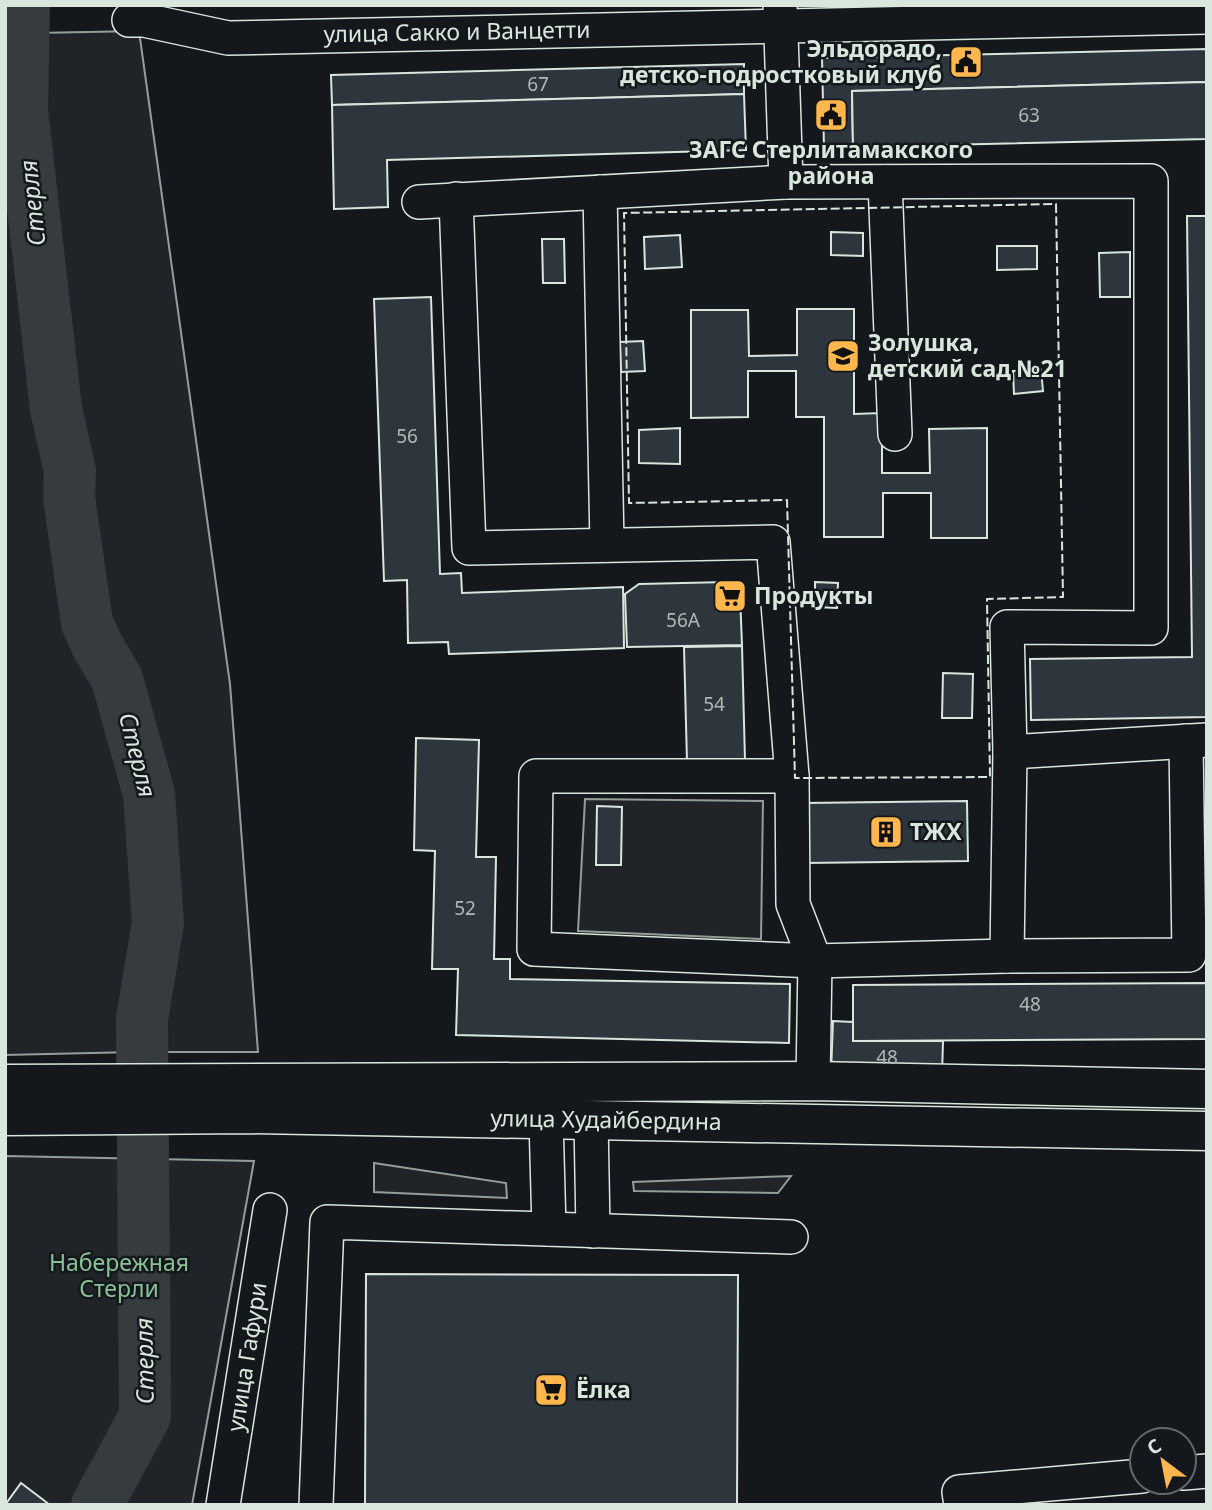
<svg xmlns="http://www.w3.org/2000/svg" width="1212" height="1510" font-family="'Noto Sans',sans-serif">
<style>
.green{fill:#202428;stroke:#939e99;stroke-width:2}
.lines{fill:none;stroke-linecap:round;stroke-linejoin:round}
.river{stroke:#363b3e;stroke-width:52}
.building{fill:#2c363c;stroke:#d8e6dc;stroke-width:2}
.minor-casing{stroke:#d8e6dc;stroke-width:36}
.major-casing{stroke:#d8e6dc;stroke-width:41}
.minor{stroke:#14181c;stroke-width:33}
.major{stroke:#14181c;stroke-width:38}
.fence{stroke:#d8e6dc;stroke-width:2;stroke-dasharray:9 3.5;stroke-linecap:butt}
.labels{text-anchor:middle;stroke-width:5;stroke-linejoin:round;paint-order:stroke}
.number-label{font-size:19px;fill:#adbab4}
.street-label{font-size:23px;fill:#d8e6dc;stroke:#14181c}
.poi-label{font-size:23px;font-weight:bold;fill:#d8e6dc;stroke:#14181c;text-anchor:start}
.park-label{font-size:23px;fill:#8ac095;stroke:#14181c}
.water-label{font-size:24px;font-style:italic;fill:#d8e6dc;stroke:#14181c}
</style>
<rect width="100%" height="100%" fill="#14181c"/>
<g class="green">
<polygon points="5,5 10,5 10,113 37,379 73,626 109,684 144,796 149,922 136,1017 135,1052 5,1055"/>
<polygon points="139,31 230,684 258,1052 160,1052 168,926 163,793 132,675 100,621 85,498 86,474 72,408 42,116 36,33"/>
<polygon points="585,799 763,801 761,939 578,931"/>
<polygon points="5,1156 254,1161 192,1505 5,1505"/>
<polygon points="374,1163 506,1183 507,1198 374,1192"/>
<polygon points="791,1176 778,1193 634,1191 633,1182"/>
</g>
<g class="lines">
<polyline class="river" points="24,5 22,110 56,409 70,471 69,497 87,623 98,647 117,679 149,794 158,923 142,1019 145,1416 97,1505"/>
</g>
<g class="building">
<polygon points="1207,49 1207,82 852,91 853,147 824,148 822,58"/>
<polygon points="744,64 744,94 332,105 331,75"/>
<polygon points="1207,82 1207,139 853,147 852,91"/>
<polygon points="744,94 746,150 387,160 388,207 334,209 332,105"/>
<polygon points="1187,216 1207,216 1207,717 1031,720 1030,659 1192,657"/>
<polygon points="831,232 863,233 863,256 831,255"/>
<polygon points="680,235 682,267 645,269 644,237"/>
<polygon points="542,239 564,239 565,283 543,283"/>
<polygon points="997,246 1037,246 1037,269 997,270"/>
<polygon points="1130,252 1130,297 1100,297 1099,253"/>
<polygon points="431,297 440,574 461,573 462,593 623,587 624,648 449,654 448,642 408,643 407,580 384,581 374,299"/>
<polygon points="797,309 854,309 854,414 882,413 882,473 930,473 929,429 987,428 987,538 931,538 931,493 883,493 883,537 824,537 824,417 796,417 796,371 748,371 748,417 691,418 691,310 748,310 749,356 797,355"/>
<polygon points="643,341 645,371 621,372 620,342"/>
<polygon points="1041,369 1043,391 1014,394 1013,371"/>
<polygon points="680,428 680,464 639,463 639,430"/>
<polygon points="727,582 740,596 742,645 627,647 625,594 639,584"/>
<polygon points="815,582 838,583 837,608 815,607"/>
<polygon points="742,646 745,760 687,762 684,647"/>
<polygon points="943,673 973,674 972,718 942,718"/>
<polygon points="416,738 479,740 476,857 496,857 494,959 510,959 510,979 790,984 789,1043 456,1035 458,969 432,969 435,851 414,850"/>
<polygon points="967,801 968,861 805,863 804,803"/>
<polygon points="597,806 622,807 621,865 596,865"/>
<polygon points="1207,983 1207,1039 853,1041 853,985"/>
<polygon points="833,1021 853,1022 853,1041 943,1041 942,1076 831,1073"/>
<polygon points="366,1274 738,1275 737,1505 365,1505"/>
<polygon points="21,1483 50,1505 5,1505"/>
</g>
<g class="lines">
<defs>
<g id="minor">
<polyline points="780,5 786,182"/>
<polyline points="129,20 144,20 228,38 1207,17"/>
<polyline points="885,182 895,434"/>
<polyline points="600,192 607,545"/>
<polyline points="456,199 469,548 773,542 792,776 793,904 815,961 813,1081"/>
<polyline points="419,202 786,182 1151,181 1151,628 1007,627 1010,752 1007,956 1189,955 1186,741"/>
<polyline points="1010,752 1207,740"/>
<polyline points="792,776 536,776 534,949 815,961 1007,956"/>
<polyline points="546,1119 549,1229"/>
<polyline points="591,1120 593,1231"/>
<polyline points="1184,1473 1207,1471"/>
<polyline points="223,1505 270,1210"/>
<polyline points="316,1505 327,1222 791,1237"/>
<polyline points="961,1505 959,1492 1142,1476"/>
</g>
<g id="major">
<polyline points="5,1084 813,1081 1207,1089"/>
<polyline points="5,1116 249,1114 1207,1131"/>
</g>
</defs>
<use href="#minor" class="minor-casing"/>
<use href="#major" class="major-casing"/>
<use href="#minor" class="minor"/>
<use href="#major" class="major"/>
<polygon class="fence" points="1056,204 1063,597 987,599 990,777 795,778 787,500 629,503 624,213"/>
</g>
<defs>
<symbol id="civic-square" viewBox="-11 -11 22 22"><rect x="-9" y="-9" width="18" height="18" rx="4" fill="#ffb74d" stroke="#14181c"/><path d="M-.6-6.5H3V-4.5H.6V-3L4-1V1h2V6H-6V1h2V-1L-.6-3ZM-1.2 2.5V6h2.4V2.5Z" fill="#111"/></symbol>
<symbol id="school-square" viewBox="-11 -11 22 22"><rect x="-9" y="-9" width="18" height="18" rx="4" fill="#ffb74d" stroke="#14181c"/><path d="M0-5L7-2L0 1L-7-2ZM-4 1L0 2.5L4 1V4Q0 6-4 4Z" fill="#111"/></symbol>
<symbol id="supermarket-square" viewBox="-11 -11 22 22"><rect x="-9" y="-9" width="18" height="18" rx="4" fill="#ffb74d" stroke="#14181c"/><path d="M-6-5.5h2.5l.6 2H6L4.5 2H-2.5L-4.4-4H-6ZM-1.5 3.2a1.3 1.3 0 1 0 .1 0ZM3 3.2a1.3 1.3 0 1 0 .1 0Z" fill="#111"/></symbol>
<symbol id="building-square" viewBox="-11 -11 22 22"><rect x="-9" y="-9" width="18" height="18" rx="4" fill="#ffb74d" stroke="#14181c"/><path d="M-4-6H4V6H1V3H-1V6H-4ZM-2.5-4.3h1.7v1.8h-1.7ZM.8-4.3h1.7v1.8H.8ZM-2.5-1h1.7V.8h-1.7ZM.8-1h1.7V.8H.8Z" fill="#111"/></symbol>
</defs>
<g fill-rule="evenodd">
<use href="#civic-square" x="947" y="43" width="38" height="38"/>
<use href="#civic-square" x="812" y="96" width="38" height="38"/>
<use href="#school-square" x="824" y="337" width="38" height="38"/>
<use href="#supermarket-square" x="711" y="577" width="38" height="38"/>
<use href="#building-square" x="867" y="813" width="38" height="38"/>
<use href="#supermarket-square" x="532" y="1371" width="38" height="38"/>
</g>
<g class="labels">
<g class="number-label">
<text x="538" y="91">67</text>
<text x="1029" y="122">63</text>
<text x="407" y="443">56</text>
<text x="683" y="627">56А</text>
<text x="714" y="711">54</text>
<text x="465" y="915">52</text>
<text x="1030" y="1011">48</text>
<text x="887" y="1064">48</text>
</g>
<g class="street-label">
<text transform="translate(457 32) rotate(-1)" y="8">улица Сакко и Ванцетти</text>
<text transform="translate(606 1120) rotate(1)" y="8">улица Худайбердина</text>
<text transform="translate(247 1357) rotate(-81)" y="8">улица Гафури</text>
</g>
<g class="poi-label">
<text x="942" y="57" text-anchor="end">Эльдорадо,<tspan x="942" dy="26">детско-подростковый клуб</tspan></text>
<text x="831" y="158" text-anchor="middle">ЗАГС Стерлитамакского<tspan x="831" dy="26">района</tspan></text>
<text x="868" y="351">Золушка,<tspan x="868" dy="26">детский сад №21</tspan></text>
<text x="754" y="604">Продукты</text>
<text x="910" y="840">ТЖХ</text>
<text x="576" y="1398">Ёлка</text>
</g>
<g class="park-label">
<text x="119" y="1271">Набережная<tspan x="119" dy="26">Стерли</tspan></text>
</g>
<g class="water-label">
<text transform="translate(33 203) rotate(-96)" y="8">Стерля</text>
<text transform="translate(137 755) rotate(76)" y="8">Стерля</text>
<text transform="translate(145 1361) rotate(-91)" y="8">Стерля</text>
</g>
</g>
<rect width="1212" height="1510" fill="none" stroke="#d8e6dc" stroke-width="14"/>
<g transform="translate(1163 1461) rotate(328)"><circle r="33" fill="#14181c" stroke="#626a69" stroke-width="2"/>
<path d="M0-5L12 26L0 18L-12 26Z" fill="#ffb74d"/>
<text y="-10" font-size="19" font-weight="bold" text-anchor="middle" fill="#d8e6dc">С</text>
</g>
</svg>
